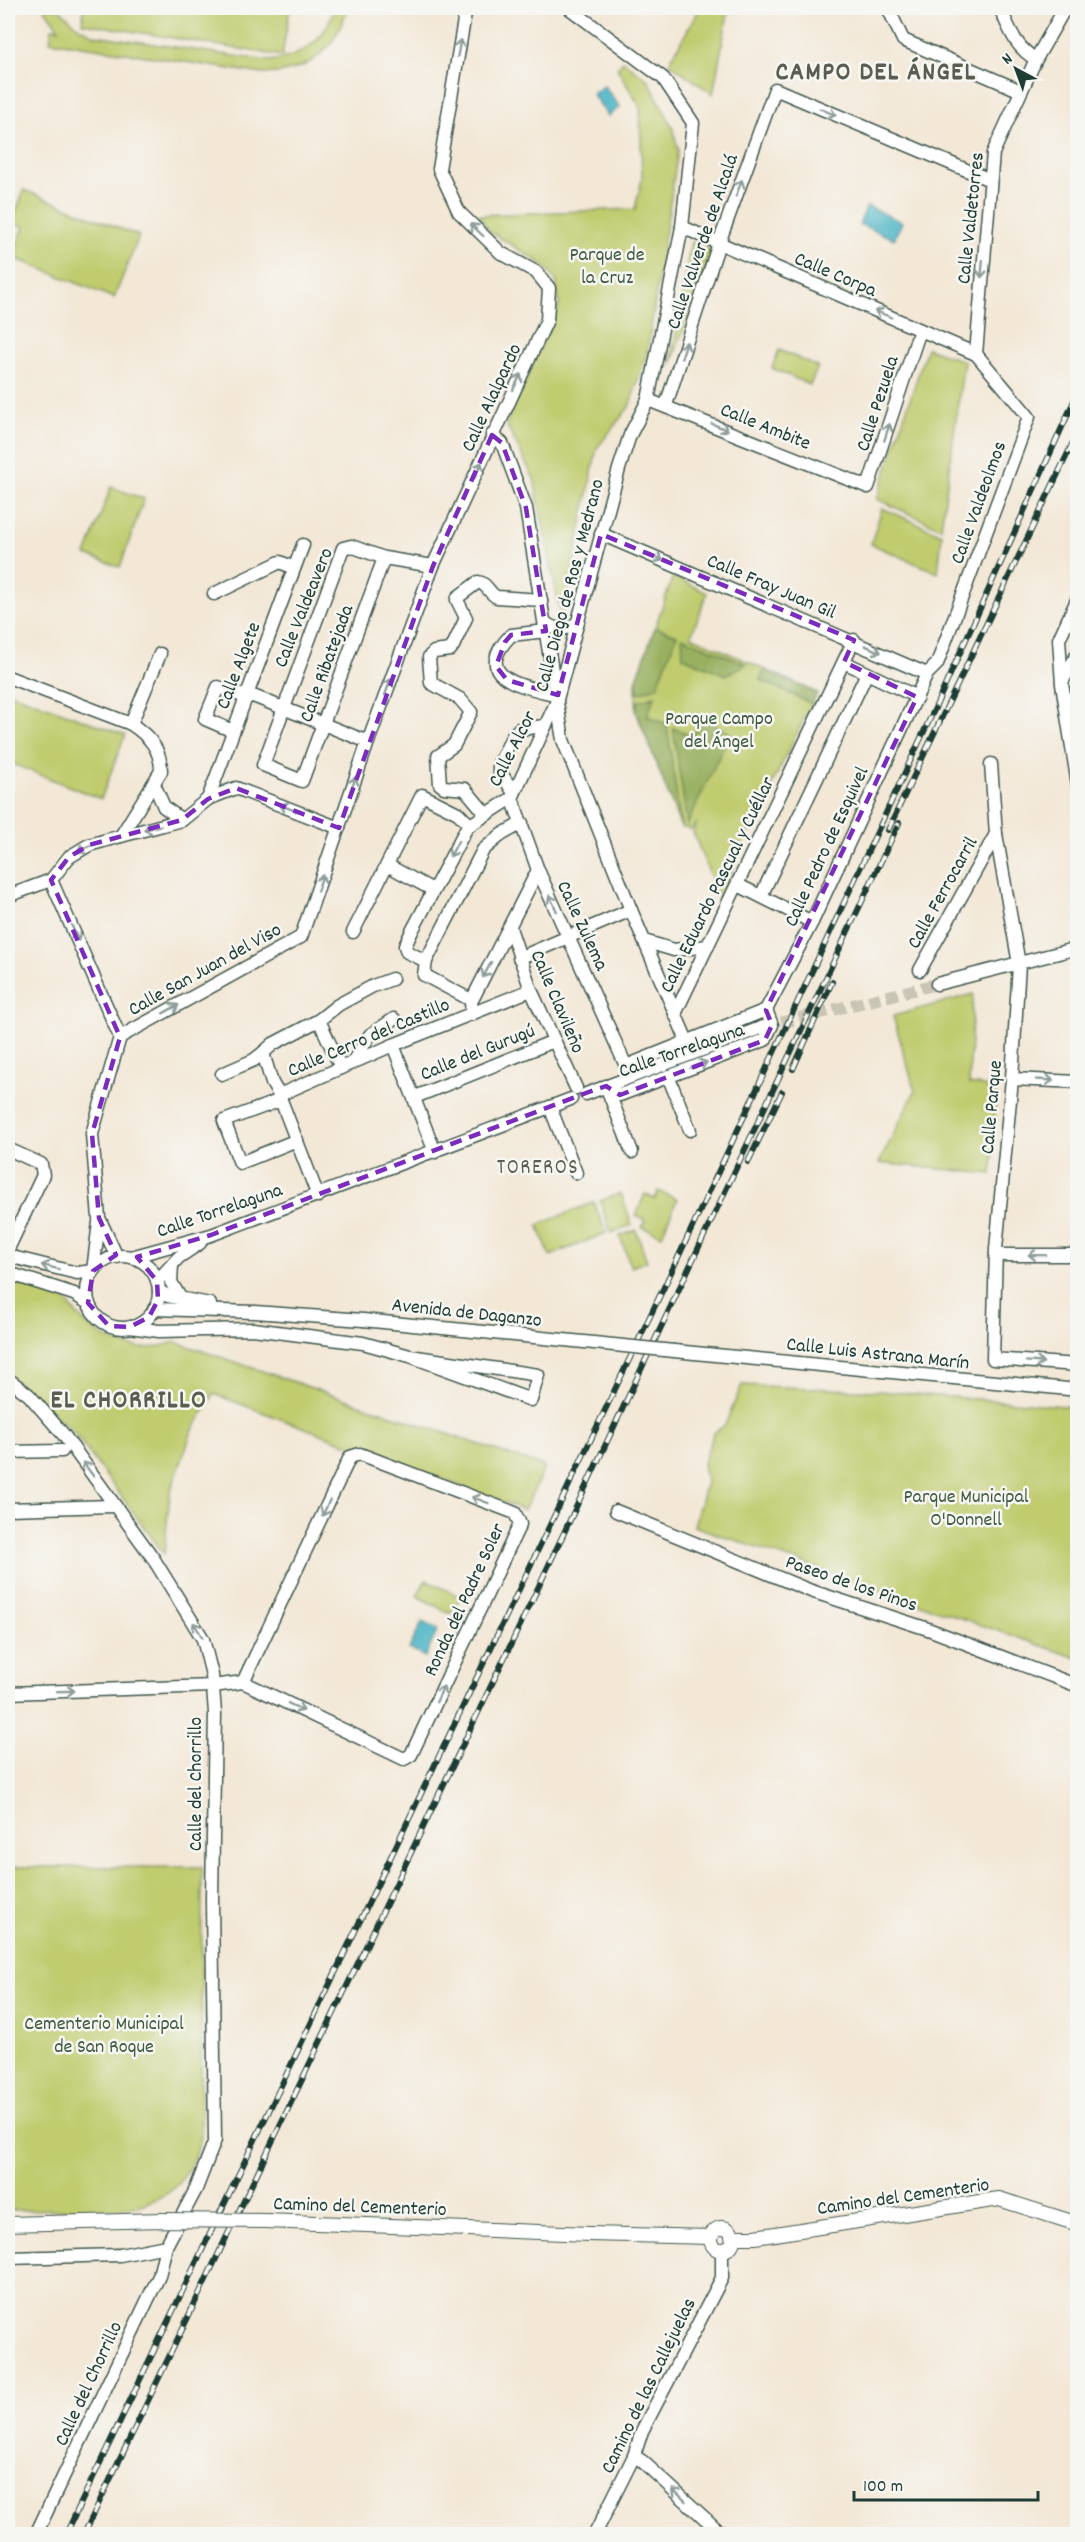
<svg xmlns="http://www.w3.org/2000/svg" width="1085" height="2542" font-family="Dekko,sans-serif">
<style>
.green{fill:#c0cc6e;stroke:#708451;stroke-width:1.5}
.forest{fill:#98b061;stroke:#5c764a;stroke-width:1.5}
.water{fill:#47b3c5;stroke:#33787c;stroke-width:1.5}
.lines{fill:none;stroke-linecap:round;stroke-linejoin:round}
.minor-tunnel{stroke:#c9c5b5;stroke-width:12;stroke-dasharray:12 6;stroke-linecap:butt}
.minor-casing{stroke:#3f564c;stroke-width:15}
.tertiary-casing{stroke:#3f564c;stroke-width:16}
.minor{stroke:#fff;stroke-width:12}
.tertiary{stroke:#fff;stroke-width:14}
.rail-casing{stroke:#1f3d34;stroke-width:6}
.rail{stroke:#f6f6f2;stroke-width:4;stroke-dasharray:11;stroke-linecap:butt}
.minor-bridge-casing{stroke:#3f564c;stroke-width:15;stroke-linecap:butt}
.tertiary-bridge-casing{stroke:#3f564c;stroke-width:16;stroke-linecap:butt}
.minor-bridge{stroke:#fff;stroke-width:12}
.tertiary-bridge{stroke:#fff;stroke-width:14}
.oneway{stroke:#8f9e9a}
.marked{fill:none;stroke:#7b2cbf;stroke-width:4.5;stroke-dasharray:12 8;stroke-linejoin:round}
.labels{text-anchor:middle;stroke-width:5;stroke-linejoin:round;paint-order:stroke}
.street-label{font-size:20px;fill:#1f3d34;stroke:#f6f6f2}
.park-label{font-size:20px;fill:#3f5a40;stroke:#f6f6f2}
.neighbourhood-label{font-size:21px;letter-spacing:1.5px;fill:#5a5e51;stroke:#f6f6f2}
.district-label{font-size:26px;font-weight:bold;letter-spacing:1.5px;fill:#5a5e51;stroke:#f6f6f2}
</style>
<rect width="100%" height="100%" fill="#f6f6f2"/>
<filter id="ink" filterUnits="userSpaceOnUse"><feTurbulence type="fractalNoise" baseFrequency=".0167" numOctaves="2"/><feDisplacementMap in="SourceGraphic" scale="12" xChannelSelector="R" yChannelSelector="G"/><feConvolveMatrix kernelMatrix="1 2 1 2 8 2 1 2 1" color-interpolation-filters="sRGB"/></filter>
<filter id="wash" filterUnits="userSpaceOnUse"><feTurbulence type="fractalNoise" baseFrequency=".008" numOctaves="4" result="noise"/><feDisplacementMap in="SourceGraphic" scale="24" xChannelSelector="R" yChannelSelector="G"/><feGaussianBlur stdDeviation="1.35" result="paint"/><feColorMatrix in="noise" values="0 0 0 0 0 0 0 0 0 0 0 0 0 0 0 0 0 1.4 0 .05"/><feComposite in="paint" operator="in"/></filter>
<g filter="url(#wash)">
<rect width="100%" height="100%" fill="#f3e7d5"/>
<g class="green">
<path d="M44,8H58L80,28L95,35L268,61C300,59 326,40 334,8H347C336,50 308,73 263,74L50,41L52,28L59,29Z"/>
<polygon points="84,8 290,8 282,56 82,23"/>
<polygon points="700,8 729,8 713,94 669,63"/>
<polygon points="623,61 648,80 673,128 678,150 647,354 629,407 597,448 564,611 560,612 534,479 506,424 559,306 556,280 542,264 489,231 479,215 635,209 642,179 640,107 617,68"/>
<polygon points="24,190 139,236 114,298 12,257 24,227 12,222"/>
<polygon points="691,242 708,248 711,253 670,367"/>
<polygon points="927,348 964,361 941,528 877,499"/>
<polygon points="779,350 818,367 810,385 772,368"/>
<polygon points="111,487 144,499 120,567 86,555"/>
<polygon points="882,508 942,534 938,573 871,544"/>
<polygon points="673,576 707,593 691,636 817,693 744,841 720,900 693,832 697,823 691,830 681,827 636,711 636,682"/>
<polygon points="8,692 125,735 101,799 8,762"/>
<polygon points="973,994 969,1084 996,1088 992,1174 879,1163 915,1091 893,1016"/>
<polygon points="658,1191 677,1199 662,1235 642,1227 645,1220 636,1216 645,1194 655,1199"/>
<polygon points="621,1193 632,1225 611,1233 600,1201"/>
<polygon points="594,1202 606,1233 550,1256 538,1225"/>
<polygon points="636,1230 647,1261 631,1267 620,1236"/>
<path d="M8,1281L64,1297C80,1324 110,1347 143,1348C154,1349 166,1344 176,1342L545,1467L524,1510L214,1394L192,1431L170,1493L164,1554L72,1430L8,1375Z"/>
<polygon points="742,1385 878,1391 1077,1407 1077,1658 694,1526 706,1482 703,1463 714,1433 725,1425"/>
<polygon points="426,1580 461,1597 451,1614 417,1596"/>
<path d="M8,1867H202L201,2137C191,2182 165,2203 120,2209L8,2210Z"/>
</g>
<g class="forest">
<polygon points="655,627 677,635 657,687 638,693 636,682"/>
<polygon points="682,637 746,664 726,675 683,657"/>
<polygon points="765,670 817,693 812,704 760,680"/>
<polygon points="655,696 647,716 667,724 681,827 636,711 638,701"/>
<polygon points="702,719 730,733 687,825 673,728 693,736"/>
</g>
<g class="water">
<polygon points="604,86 620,107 608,116 592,94"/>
<polygon points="867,206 902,222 894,239 859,224"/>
<polygon points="422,1622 438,1629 425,1657 409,1649"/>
</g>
</g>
<g filter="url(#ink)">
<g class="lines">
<polyline class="minor-tunnel" points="764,1027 937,984"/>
<defs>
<g id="minor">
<polyline points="888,8 903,40 1021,91"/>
<path d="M1000,8C1009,28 1016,49 1036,59"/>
<polyline points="682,227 976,354 1029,417 937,664 927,674 812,922 766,1010"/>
<polyline points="976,354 993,153 1036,59 1065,8"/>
<polyline points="648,400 868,487 920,330"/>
<polyline points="666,405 719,243 775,89 990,180"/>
<polyline points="492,435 502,443 526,508 563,740 631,910 687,1041"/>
<polyline points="601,534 927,674"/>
<polyline points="384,558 302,781 263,765 343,548 351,546 384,558 433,566"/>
<polyline points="214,594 280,562 294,568"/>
<polyline points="1078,598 1059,639 1062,684 1078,785"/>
<path d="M545,622C554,631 567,630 577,623"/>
<path d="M546,631L511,635C470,677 521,686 554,694"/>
<polyline points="844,662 917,697"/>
<path d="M8,677L131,724C149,736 161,749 161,771L121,836L89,845L69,857L51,880"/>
<polyline points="1062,682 1078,653"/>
<polyline points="131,724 160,654"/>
<polyline points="233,731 205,719 218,687 246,697 253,696 368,742"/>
<polyline points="991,764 996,834 1019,964 1012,1079 996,1249 993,1359 1078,1365"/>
<polyline points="154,784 164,807 182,820 208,799 236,788 339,828"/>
<polyline points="514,793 499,770 499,764 513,735 519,729 545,726"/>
<polyline points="512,798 538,870 626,1066 766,1010"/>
<polyline points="208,799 303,545"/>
<path d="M486,814L465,789L444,787L440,784L438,756L454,745L471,712L460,699L431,683L429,657L434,652L450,650L453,646L466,618L457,600L458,597L478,582C487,583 489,594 497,597L541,600"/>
<polyline points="522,823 501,835 483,850 426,961 407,952 405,946 412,931 467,827 512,798 556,703 619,469 630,435 648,400 682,227 693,123 663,78 569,8"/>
<polyline points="121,836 182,820"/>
<polyline points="387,865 433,890"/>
<polyline points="51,880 120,1037 92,1134 99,1218 117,1257"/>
<polyline points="738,885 812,922"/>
<polyline points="8,896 51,880"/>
<polyline points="761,896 867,673"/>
<polyline points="510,928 531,990 576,1088"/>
<polyline points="353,932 422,795 458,813 470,825"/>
<polyline points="644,941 674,950 708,946"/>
<polyline points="519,958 631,910"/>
<polyline points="426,961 424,975 471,1000"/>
<polyline points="920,970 996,834"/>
<polyline points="937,984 1078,948"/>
<polyline points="472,1014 471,1002 538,870"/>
<polyline points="675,1014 854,640"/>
<polyline points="319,1020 341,1068"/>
<polyline points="120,1037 301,937 368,742 433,566 547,320 549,288 536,272 501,253 459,212 439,169 466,8"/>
<polyline points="393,1045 435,1152"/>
<polyline points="352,1063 370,1035 394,1019"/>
<polyline points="222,1074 254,1060 263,1053"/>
<polyline points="668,1076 690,1130"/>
<polyline points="1012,1079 1078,1082"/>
<polyline points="606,1086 620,1095 765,1040 772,1025 766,1010"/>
<polyline points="606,1086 632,1152"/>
<polyline points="586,1094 763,1027"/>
<polyline points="279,1095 393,1045 531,990"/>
<polyline points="415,1097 554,1041"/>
<polyline points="281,1100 224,1121 240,1163 297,1140"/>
<polyline points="550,1107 576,1173"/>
<polyline points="8,1149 41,1164 43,1175 8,1249"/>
<polyline points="318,1196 279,1095 272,1083 263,1053 273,1044 319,1020 338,1005 373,986 392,979"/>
<polyline points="996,1255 1078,1255"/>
<polyline points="8,1256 77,1273 93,1271"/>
<circle cx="123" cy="1292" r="36"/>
<polyline points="131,1257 211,1235 571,1099"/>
<polyline points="172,1265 171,1282 181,1299"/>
<polyline points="93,1271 99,1222"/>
<polyline points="8,1273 74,1294 88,1303"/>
<polyline points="157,1281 179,1257 200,1243"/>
<polyline points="159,1291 168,1296 210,1304"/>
<polyline points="154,1309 255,1312 363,1320"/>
<polyline points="130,1327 159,1331 253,1329 363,1343 410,1356 538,1375 531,1400 410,1356"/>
<polyline points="674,1351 1078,1390"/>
<polyline points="8,1379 29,1395 63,1434 153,1558 203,1639 212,1675 215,1713 212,1900 215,2140 196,2189 166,2246 120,2255 8,2258"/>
<polyline points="8,1452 62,1451"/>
<polyline points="8,1509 113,1506"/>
<polyline points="616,1511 811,1591 928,1629 1078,1686"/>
<polyline points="8,1693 213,1686 243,1682 404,1759 411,1755 520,1524 515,1513 360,1454 350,1457 243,1682"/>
<polyline points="634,2456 642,2461 722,2534"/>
<polyline points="36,2534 159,2276 166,2246"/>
<polyline points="595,2534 634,2456 642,2431 722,2278 722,2250"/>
</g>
<g id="tertiary">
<circle cx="722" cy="2239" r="11"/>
<polyline points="589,2234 711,2237"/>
<polyline points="732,2237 755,2237 999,2199 1078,2224"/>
</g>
</defs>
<use href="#minor" class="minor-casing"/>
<use href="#tertiary" class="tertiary-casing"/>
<use href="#minor" class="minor"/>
<use href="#tertiary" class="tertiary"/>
<defs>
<g id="rail">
<polyline points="888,830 1078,432"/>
<polyline points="793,1069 832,982"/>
<polyline points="748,1162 782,1092"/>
<polyline points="66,2534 676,1262 935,708 1078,392"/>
<polyline points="84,2534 536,1592 899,823"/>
</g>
</defs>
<use href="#rail" class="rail-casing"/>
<use href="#rail" class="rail"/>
<defs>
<polyline id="minor-bridge" points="363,1320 674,1351"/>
<polyline id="tertiary-bridge" points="8,2224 162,2220 266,2221 589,2234"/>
</defs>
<use href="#minor-bridge" class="minor-bridge-casing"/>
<use href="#tertiary-bridge" class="tertiary-bridge-casing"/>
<use href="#minor-bridge" class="minor-bridge"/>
<use href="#tertiary-bridge" class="tertiary-bridge"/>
</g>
<defs><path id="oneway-shaft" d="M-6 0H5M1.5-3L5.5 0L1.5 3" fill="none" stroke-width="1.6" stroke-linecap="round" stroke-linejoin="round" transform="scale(1.5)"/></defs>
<g class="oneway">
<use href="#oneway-shaft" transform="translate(459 48) rotate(-80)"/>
<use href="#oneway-shaft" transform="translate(828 112) rotate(23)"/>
<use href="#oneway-shaft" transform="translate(739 188) rotate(-70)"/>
<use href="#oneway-shaft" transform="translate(477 230) rotate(-136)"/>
<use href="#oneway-shaft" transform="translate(982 269) rotate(95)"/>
<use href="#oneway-shaft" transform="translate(883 314) rotate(-157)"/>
<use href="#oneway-shaft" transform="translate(684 350) rotate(-72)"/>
<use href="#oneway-shaft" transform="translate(517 382) rotate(-64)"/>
<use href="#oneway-shaft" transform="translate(720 427) rotate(22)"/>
<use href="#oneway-shaft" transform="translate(887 432) rotate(-72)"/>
<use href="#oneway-shaft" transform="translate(478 470) rotate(-66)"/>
<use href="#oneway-shaft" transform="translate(655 557) rotate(23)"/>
<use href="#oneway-shaft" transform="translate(873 649) rotate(24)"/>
<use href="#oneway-shaft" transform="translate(388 687) rotate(-70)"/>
<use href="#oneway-shaft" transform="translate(353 785) rotate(-71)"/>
<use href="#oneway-shaft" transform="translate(288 808) rotate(-158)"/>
<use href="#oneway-shaft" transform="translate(152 828) rotate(165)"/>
<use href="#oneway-shaft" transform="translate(85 848) rotate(154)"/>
<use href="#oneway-shaft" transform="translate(454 849) rotate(118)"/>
<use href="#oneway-shaft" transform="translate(320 883) rotate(-71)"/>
<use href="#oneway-shaft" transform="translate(553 903) rotate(-115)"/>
<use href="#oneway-shaft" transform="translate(75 933) rotate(66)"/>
<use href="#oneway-shaft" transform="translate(487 970) rotate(118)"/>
<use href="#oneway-shaft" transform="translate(171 1009) rotate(-29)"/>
<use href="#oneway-shaft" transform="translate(699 1065) rotate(-20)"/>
<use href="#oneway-shaft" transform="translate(1045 1080) rotate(3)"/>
<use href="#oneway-shaft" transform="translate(1037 1255) rotate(-179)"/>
<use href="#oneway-shaft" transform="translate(50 1267) rotate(-166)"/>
<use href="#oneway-shaft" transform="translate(1035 1362) rotate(4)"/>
<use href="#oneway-shaft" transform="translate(88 1469) rotate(-127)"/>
<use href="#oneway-shaft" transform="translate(480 1500) rotate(-159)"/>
<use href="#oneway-shaft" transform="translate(326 1508) rotate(115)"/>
<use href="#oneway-shaft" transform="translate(198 1630) rotate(-122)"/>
<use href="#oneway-shaft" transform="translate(66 1691) rotate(-2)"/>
<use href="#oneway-shaft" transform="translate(440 1694) rotate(-65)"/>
<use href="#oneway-shaft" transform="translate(296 1707) rotate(25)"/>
<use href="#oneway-shaft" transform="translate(679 2495) rotate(-137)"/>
</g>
</g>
<path class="marked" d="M492,435L502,443L526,508L546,631L511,635L505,642L496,666L507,680L558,695L601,534L854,640L844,662L917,697L766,1010L772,1025L765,1040L620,1095L606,1086L586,1093L211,1235L137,1257L157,1281L158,1300L149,1317L130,1327L109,1326L88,1303L93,1271L116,1255L99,1218L92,1134L120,1037L51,880L69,857L89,845L182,820L208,799L236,788L339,828L433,566Z"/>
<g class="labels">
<g class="street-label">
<text transform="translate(969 218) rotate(-84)" y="7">Calle Valdetorres</text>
<text transform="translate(701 241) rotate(-71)" y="7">Calle Valverde de Alcalá</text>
<text transform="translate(836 273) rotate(23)" y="7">Calle Corpa</text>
<text transform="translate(490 397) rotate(-65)" y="7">Calle Alalpardo</text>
<text transform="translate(876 403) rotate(-72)" y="7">Calle Pezuela</text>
<text transform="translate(766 425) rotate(22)" y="7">Calle Ambite</text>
<text transform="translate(977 502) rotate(-70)" y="7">Calle Valdeolmos</text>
<text transform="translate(568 585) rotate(-75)" y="7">Calle Diego de Ros y Medrano</text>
<text transform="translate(772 585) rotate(23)" y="7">Calle Fray Juan Gil</text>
<text transform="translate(302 607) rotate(-68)" y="7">Calle Valdeavero</text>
<text transform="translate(325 663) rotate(-70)" y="7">Calle Ribatejada</text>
<text transform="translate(237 665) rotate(-69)" y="7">Calle Algete</text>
<text transform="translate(511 748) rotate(-63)" y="7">Calle Alcor</text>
<text transform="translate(825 846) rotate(-65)" y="7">Calle Pedro de Esquivel</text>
<text transform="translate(716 884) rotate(-64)" y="7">Calle Eduardo Pascual y Cuéllar</text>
<text transform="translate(941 892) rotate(-61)" y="7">Calle Ferrocarril</text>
<text transform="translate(584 925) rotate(65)" y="7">Calle Zulema</text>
<text transform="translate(204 968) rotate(-29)" y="7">Calle San Juan del Viso</text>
<text transform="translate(559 1001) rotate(67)" y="7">Calle Clavileño</text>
<text transform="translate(368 1036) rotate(-23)" y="7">Calle Cerro del Castillo</text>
<text transform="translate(681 1049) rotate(-19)" y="7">Calle Torrelaguna</text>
<text transform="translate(477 1051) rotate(-22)" y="7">Calle del Gurugú</text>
<text transform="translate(990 1107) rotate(-85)" y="7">Calle Parque</text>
<text transform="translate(219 1209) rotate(-19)" y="7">Calle Torrelaguna</text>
<text transform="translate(467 1311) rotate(6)" y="7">Avenida de Daganzo</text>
<text transform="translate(878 1352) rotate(6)" y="7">Calle Luis Astrana Marín</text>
<text transform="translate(852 1582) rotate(19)" y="7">Paseo de los Pinos</text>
<text transform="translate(463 1599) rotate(-65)" y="7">Ronda del Padre Soler</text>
<text transform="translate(194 1784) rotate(-90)" y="7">Calle del Chorrillo</text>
<text transform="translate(903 2195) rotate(-8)" y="7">Camino del Cementerio</text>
<text transform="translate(360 2205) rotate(2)" y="7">Camino del Cementerio</text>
<text transform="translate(87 2383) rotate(-65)" y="7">Calle del Chorrillo</text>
<text transform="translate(647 2385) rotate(-64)" y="7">Camino de las Callejuelas</text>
</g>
<g class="park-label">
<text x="607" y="260">Parque de<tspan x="607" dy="23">la Cruz</tspan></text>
<text x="719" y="724">Parque Campo<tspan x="719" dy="23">del Ángel</tspan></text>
<text x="966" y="1502">Parque Municipal<tspan x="966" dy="23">O'Donnell</tspan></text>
<text x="104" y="2029">Cementerio Municipal<tspan x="104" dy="23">de San Roque</tspan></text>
</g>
<g class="neighbourhood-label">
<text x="538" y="1173">TOREROS</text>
</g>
<g class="district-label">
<text x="876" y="79">CAMPO DEL ÁNGEL</text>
<text x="129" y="1407">EL CHORRILLO</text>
</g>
</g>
<rect width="1085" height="2542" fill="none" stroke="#f6f6f2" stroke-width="30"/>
<g transform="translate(1016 69) rotate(319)" stroke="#f6f6f2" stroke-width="4.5" paint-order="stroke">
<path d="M0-4.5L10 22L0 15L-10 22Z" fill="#1f3d34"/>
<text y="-9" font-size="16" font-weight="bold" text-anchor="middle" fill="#1f3d34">N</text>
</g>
<path d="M854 2491v9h184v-9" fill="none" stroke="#1f3d34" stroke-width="3"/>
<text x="863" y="2491" font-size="18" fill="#1f3d34" stroke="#f6f6f2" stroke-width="4.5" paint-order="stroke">100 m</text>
</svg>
